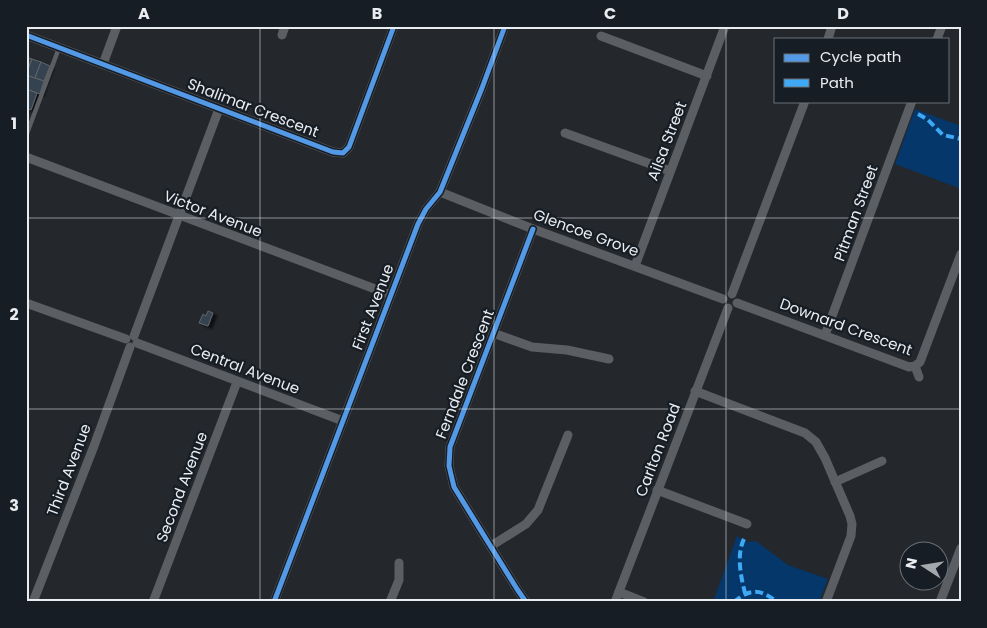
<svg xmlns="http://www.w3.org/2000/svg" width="987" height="628" font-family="Poppins,sans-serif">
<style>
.green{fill:#05376a}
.building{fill:#354250;stroke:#626468;filter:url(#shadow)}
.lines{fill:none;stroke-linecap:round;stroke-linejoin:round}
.lane{stroke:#5b5e62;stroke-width:4.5}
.street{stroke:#5b5e62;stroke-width:9}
.quiet{stroke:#3fa9f5;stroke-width:4;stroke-dasharray:8 4;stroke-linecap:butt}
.cycleway-casing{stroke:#171d24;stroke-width:8}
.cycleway{stroke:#5399e6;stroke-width:5}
.grid{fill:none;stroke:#e9edf2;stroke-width:1;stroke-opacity:0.55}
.labels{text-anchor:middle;stroke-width:4.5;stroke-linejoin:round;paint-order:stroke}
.street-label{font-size:15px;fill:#e9edf2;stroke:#171d24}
.neatline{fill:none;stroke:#e9edf2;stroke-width:2}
.grid-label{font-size:16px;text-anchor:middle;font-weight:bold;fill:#e9edf2}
</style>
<defs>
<filter id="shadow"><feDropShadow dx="4" dy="2.5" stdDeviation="1" flood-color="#0009"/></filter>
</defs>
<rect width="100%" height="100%" fill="#24272b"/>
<g class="green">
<polygon points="915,109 961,126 961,189 895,164"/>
<polygon points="737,536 747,542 756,541 788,565 828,579 819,602 713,602"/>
</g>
<g class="building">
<polygon points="26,57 32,59 29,67 26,66"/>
<polygon points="32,59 41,62 35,78 26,75"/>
<polygon points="41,62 50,66 44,81 35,78"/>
<polygon points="26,75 44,81 40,94 26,89"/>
<polygon points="26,89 37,93 31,110 26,108"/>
<polygon points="208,311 213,313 208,326 199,323 203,314 206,316"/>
</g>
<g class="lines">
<polyline class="lane" points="26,136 59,48"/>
<g class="street">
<polyline points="26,35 333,152 343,153 349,147 394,26"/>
<polyline points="282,35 285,26"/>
<polyline points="601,36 707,76"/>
<polyline points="828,39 832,26"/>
<polyline points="937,39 942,26"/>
<polyline points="103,64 117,26"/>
<polyline points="565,133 670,171"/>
<polyline points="26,157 391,295"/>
<polyline points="440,192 533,229 723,299"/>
<polyline points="635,266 725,26"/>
<polyline points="732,294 805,101"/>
<polyline points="26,303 126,339"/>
<polyline points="737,303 909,367 915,366 920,362 961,254"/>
<polyline points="493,333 532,347 567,350 609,359"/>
<polyline points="825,335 912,101"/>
<polyline points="134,336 219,109"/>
<polyline points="137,343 343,421"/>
<polyline points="915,366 919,377"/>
<polyline points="695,391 805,433 816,442 825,458 850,516 852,524 851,536 826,602"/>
<polyline points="835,482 882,461"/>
<polyline points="657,490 747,524"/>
<polyline points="491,546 526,524 538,510 568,435"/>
<polyline points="619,592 644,602"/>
<polyline points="33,602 94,446 130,347"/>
<polyline points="153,602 237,382"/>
<polyline points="274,602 418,224 426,209 440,192 482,88 505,26"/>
<polyline points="390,602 399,580 399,563"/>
<polyline points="526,602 517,589 454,487 449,466 450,447 533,229"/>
<polyline points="615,602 728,308"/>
<polyline points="940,602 961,548"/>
</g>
<g class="quiet">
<polyline points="918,114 927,119 943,135 961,139"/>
<path d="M744,539C736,555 741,577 745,593"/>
<path d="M734,602C750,588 761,589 777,602"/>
</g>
<defs>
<g id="cycleway">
<polyline points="26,35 333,152 343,153 349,147 394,26"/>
<polyline points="274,602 418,224 426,209 440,192 482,88 505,26"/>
<polyline points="526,602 517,589 454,487 449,466 450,447 533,229"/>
</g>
</defs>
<use href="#cycleway" class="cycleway-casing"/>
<use href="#cycleway" class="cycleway"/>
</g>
<path class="grid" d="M260,26V602M494,26V602M726,26V602M26,218H961M26,409H961"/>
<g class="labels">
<g class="street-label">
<text transform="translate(253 108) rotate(21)" y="5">Shalimar Crescent</text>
<text transform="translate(667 141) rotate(-69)" y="5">Ailsa Street</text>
<text transform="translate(856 213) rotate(-70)" y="5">Pitman Street</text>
<text transform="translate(213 214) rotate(21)" y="5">Victor Avenue</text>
<text transform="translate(586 233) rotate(20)" y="5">Glencoe Grove</text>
<text transform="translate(373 307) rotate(-69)" y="5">First Avenue</text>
<text transform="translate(846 327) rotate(20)" y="5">Downard Crescent</text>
<text transform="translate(245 369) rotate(21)" y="5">Central Avenue</text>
<text transform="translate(465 374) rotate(-69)" y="5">Ferndale Crescent</text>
<text transform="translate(658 450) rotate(-69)" y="5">Carlton Road</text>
<text transform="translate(69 470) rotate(-69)" y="5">Third Avenue</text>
<text transform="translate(182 487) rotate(-69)" y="5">Second Avenue</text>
</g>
</g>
<rect width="987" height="628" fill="none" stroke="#171d24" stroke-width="55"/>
<rect x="774" y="38" width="175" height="65" fill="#171d24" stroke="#6b7076"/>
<rect x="784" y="54" width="25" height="8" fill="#5399e6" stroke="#6b7076"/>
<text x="820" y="62" font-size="15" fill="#e9edf2">Cycle path</text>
<rect x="784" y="79" width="25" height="8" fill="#3fa9f5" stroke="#6b7076"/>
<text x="820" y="88" font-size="15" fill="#e9edf2">Path</text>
<g transform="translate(924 566) rotate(282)"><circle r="24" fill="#171d24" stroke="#6b7076"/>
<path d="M0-4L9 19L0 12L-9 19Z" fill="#a4a8ac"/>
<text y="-8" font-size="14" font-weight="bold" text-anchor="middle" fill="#e9edf2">N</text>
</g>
<rect x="28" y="28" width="932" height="572" class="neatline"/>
<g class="grid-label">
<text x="144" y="19">A</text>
<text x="377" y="19">B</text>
<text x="610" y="19">C</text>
<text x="843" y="19">D</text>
<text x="14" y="129">1</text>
<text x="14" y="320">2</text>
<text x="14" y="511">3</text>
</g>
</svg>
